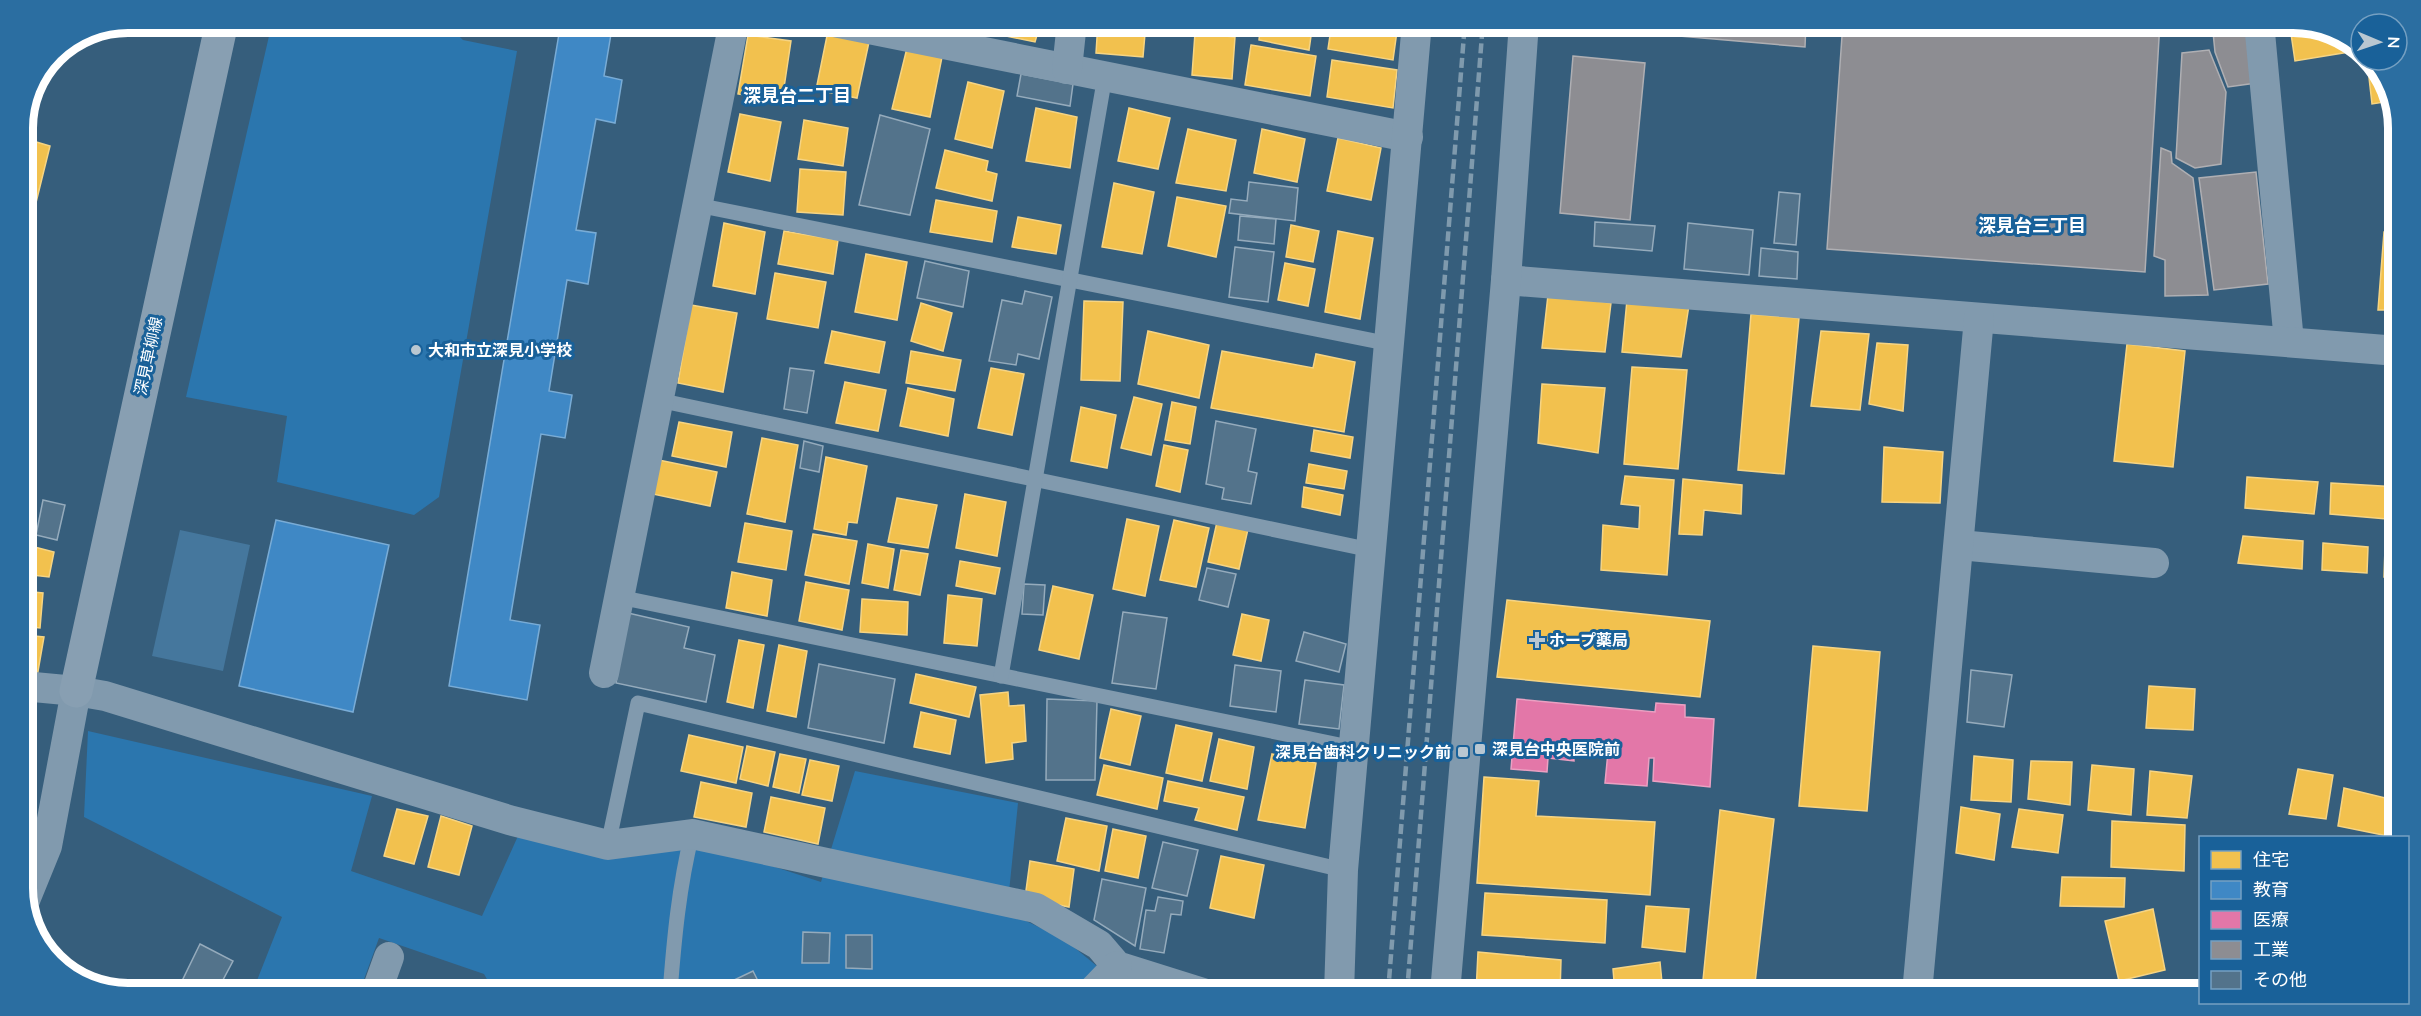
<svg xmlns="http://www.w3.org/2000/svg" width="2421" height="1016" font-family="'Nunito Sans','Noto Sans JP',sans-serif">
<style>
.green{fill:#2b76ae}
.water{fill:#45779d}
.homes{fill:#f2c14e;stroke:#f6d483;stroke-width:1.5}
.schools{fill:#3f88c5;stroke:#79acd6;stroke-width:1.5}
.health{fill:#e377a8;stroke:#eba0c2;stroke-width:1.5}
.industry{fill:#8d8d92;stroke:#afafb3;stroke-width:1.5}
.building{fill:#53738b;stroke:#95abbc;stroke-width:1.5}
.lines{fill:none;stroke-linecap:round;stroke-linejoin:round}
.lane{stroke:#819aae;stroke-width:15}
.street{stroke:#819aae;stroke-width:30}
.secondary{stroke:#889fb2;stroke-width:33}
.rail{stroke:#7f9aad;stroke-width:4.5;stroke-dasharray:10 4.5;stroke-linecap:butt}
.poi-dot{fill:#b9c7d1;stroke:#196199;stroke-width:2}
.labels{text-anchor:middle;stroke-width:6;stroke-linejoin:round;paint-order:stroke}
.poi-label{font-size:16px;font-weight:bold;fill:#fff;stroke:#196199;text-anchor:start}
.street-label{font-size:16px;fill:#fff;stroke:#196199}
.neighbourhood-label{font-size:18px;font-weight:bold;fill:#fff;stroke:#196199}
.rim{fill:none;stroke:#fff;stroke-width:8}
</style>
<rect width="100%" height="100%" fill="#365e7c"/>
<g class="green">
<polygon points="272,23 445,23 463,40 517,51 439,497 414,515 277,482 287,416 186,397"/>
<polygon points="88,731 372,796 351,871 482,916 522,827 692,840 821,882 855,771 1018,803 1007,912 1064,939 1098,967 1075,993 495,993 484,974 379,938 359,993 252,993 282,917 84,817"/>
</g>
<polygon class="water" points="180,530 250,545 223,671 152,656"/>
<g class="homes">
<polygon points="999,22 1055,22 1054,28 1040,25 1035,42 996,34"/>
<polygon points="1098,22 1146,22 1143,57 1096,53"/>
<polygon points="1177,22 1238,22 1238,30 1177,25"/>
<polygon points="1261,22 1313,22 1309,50 1259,40"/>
<polygon points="1332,22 1361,22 1360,25 1397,31 1393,60 1328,49"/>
<polygon points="2305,25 2333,30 2355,48 2355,51 2295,61 2290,27"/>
<polygon points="828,31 869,42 857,98 816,90"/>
<polygon points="1195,33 1235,37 1232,79 1192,75"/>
<polygon points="748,35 791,41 782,101 738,94"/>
<polygon points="1251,45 1316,56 1310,96 1245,85"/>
<polygon points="907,48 942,57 930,117 892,109"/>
<polygon points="1332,60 1397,70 1393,108 1327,97"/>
<polygon points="2367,60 2381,69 2391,101 2372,104"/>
<polygon points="968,82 1004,91 992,148 955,139"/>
<polygon points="1036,108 1077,117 1070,168 1026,161"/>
<polygon points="1129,108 1170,118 1158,169 1118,161"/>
<polygon points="740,114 781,122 770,181 728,172"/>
<polygon points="804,120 848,128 843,166 798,159"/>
<polygon points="1188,129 1236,140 1226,191 1176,183"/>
<polygon points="1262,129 1305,139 1297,182 1254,173"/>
<polygon points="23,138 50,146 26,243 23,242"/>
<polygon points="1338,138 1381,148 1371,200 1327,191"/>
<polygon points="945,150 988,161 986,171 997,174 992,201 936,188"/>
<polygon points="800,169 846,172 843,215 797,212"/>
<polygon points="1114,183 1154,192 1142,254 1102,247"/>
<polygon points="1177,197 1226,206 1216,257 1168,246"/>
<polygon points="936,200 997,211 992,242 930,232"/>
<polygon points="1018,217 1061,225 1056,254 1012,247"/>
<polygon points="724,223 765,232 755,294 713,286"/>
<polygon points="1291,225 1319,231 1313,262 1286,257"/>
<polygon points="784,231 838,240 833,274 778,264"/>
<polygon points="1338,231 1373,238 1360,319 1325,312"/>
<polygon points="2384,232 2398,233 2398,310 2378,310"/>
<polygon points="866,254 907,262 897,320 855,312"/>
<polygon points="1285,263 1315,269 1308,306 1278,300"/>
<polygon points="775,273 826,282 818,328 767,319"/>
<polygon points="1548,295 1611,303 1605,352 1542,348"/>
<polygon points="1627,300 1689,305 1681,357 1622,352"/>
<polygon points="1084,301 1123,302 1120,381 1081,380"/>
<polygon points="921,303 952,313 943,351 911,341"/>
<polygon points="691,305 737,313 723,392 678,383"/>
<polygon points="1751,314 1799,318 1784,474 1738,470"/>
<polygon points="832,331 885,342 879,373 825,363"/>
<polygon points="1148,331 1209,345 1199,398 1138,384"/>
<polygon points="1821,331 1869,334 1860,410 1811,406"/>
<polygon points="1877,343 1908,345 1903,411 1869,404"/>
<polygon points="2127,344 2185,351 2173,467 2114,461"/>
<polygon points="911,351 961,360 955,391 906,383"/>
<polygon points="1222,351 1313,368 1316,354 1355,362 1344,432 1211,408"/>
<polygon points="1632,367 1687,370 1678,469 1624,464"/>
<polygon points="991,368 1024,374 1012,435 978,428"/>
<polygon points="845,382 886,390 878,431 836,423"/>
<polygon points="1542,384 1605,388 1598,453 1538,443"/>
<polygon points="908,388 954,399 948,436 900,426"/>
<polygon points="1134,397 1162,404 1151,455 1121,448"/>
<polygon points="1172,402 1196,407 1190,444 1165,440"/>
<polygon points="1081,407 1116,415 1107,468 1071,461"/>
<polygon points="679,422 732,432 726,467 672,456"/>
<polygon points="1314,430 1353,437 1350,458 1311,451"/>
<polygon points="762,438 798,445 785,522 747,514"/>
<polygon points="1164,445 1188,450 1180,492 1156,486"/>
<polygon points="1884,447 1943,452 1940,503 1882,502"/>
<polygon points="826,457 867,466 857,523 848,522 846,535 814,529"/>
<polygon points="654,459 717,472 710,506 648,493"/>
<polygon points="1309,464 1347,471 1344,489 1306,483"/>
<polygon points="1625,476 1674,480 1667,575 1601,570 1603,525 1639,529 1640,506 1621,504"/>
<polygon points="2247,477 2318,482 2314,514 2245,508"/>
<polygon points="1683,479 1742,485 1741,514 1704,510 1702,535 1679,534"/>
<polygon points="2331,483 2398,487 2398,520 2330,514"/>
<polygon points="1304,487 1343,495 1340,515 1302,507"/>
<polygon points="965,494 1006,502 997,556 956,548"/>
<polygon points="897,498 937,505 928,548 888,542"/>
<polygon points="1127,519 1159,526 1145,596 1113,589"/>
<polygon points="1174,520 1209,528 1196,587 1160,580"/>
<polygon points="1217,522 1248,529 1239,569 1208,562"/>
<polygon points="745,523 792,531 786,570 738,562"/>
<polygon points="813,534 857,541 849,584 805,575"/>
<polygon points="2243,536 2303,541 2302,569 2238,563"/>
<polygon points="2323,543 2368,547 2367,573 2322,570"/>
<polygon points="23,544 54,552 49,577 32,575 30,585 23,583"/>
<polygon points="868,544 894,549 888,588 862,583"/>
<polygon points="2385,548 2398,549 2398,577 2384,577"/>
<polygon points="901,550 928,554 920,595 894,590"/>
<polygon points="960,561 1000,568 995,594 956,586"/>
<polygon points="732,572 772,580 767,616 726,608"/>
<polygon points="806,582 849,590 842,630 799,621"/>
<polygon points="1053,586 1093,595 1079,659 1039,650"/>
<polygon points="23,591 43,593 40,628 23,626"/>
<polygon points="948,595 982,599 977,646 944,643"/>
<polygon points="862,599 908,602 907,635 860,632"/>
<polygon points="1507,600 1710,621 1700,697 1497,677"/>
<polygon points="1242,614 1269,620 1261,661 1233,655"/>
<polygon points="23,635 44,637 37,677 23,675"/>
<polygon points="739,640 764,645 753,708 727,702"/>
<polygon points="779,645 807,651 796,717 767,711"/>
<polygon points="1813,646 1880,652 1867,811 1799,806"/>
<polygon points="916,674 976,687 969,717 910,703"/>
<polygon points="2149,686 2195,689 2193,730 2146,728"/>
<polygon points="1008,692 1009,706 1024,705 1026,741 1012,743 1013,759 986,763 980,695"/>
<polygon points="1111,709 1141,716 1130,765 1100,758"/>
<polygon points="921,712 956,720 950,754 914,747"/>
<polygon points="1176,725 1212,733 1202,781 1166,773"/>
<polygon points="689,735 743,747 736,783 681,771"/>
<polygon points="1219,739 1254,747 1247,789 1210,781"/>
<polygon points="747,746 775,752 768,786 740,779"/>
<polygon points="780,754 806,759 799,793 773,787"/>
<polygon points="1272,754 1316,763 1305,828 1258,820"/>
<polygon points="1974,756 2013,760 2011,802 1971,800"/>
<polygon points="810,760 839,766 832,801 802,795"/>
<polygon points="2031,761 2072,762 2070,805 2028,799"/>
<polygon points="1104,765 1163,778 1157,809 1097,795"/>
<polygon points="2092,765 2134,769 2131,815 2088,810"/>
<polygon points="2298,769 2333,775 2326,819 2289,814"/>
<polygon points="2150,771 2192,776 2187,818 2147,815"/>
<polygon points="1484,777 1539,781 1536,816 1655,822 1650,895 1477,883"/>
<polygon points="1168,781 1244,797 1237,830 1195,820 1199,808 1164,801"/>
<polygon points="701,782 752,793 746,827 694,817"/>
<polygon points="2344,788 2398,801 2398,838 2338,826"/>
<polygon points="771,797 825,808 818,844 764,832"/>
<polygon points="1961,807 2000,814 1994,860 1956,853"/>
<polygon points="397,809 428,816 414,864 384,856"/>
<polygon points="2019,809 2063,815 2058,853 2012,847"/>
<polygon points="1720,810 1774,819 1755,983 1703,980"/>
<polygon points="441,816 472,826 459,875 428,867"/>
<polygon points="1066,818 1107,826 1099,871 1057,861"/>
<polygon points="2112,821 2185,825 2184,871 2111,867"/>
<polygon points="1113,829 1146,836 1138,878 1105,871"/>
<polygon points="1221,856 1264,865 1254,918 1210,908"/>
<polygon points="1030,861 1074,869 1069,907 1025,898"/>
<polygon points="2062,877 2125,878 2124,907 2060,906"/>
<polygon points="1485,893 1607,900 1605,943 1482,935"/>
<polygon points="1646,906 1689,909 1685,952 1642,947"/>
<polygon points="2153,909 2165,970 2119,981 2105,921"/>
<polygon points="1478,952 1561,960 1560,993 1476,993"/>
<polygon points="1660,962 1663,993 1615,993 1613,969"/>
</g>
<g class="schools">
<polygon points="473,22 523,22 521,36 472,27"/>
<polygon points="561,22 613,22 604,76 622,80 615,123 596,119 576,230 596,233 588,284 567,280 549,391 572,395 565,438 541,434 510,620 540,625 527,700 449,686"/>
<polygon points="276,520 389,545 353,712 239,686"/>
</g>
<polygon class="health" points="1517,699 1655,712 1656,703 1685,705 1685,717 1714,719 1710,787 1653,781 1654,758 1649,758 1647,786 1605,783 1608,752 1573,750 1574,761 1548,758 1547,772 1511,769"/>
<g class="industry">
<polygon points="1623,22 1806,22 1805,47 1622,31"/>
<polygon points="1843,22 2160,22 2145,272 1827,249"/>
<polygon points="2212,22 2250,22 2256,83 2228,87 2215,52"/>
<polygon points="2209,50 2226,92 2221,164 2195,168 2176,158 2182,53"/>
<polygon points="1573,56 1645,63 1630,220 1560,213"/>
<polygon points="2161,148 2171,152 2172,163 2193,178 2208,295 2165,296 2165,260 2154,256"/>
<polygon points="2256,172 2268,284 2214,290 2199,178"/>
</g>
<g class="building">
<polygon points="1021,74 1073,84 1070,106 1017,96"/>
<polygon points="880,115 930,129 910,215 859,205"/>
<polygon points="1249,182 1298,188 1295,221 1229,213 1231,199 1247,201"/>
<polygon points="1779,192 1800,194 1796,245 1774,243"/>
<polygon points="1240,216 1276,219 1274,244 1238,240"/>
<polygon points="1595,222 1655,226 1652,251 1594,246"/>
<polygon points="1688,223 1753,230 1749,275 1684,269"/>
<polygon points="1235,247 1274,252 1268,302 1229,297"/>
<polygon points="1761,248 1798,252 1797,279 1759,276"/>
<polygon points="925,261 969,271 963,307 917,298"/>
<polygon points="1025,291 1052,297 1039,359 1018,354 1016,365 989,361 1002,300 1022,304"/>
<polygon points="790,368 814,371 807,413 784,409"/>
<polygon points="1216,421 1256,429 1248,471 1257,473 1251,504 1222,499 1224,488 1206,484"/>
<polygon points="804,441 823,446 819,472 800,468"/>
<polygon points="43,500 65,505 57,540 36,535"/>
<polygon points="1207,568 1236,574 1228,607 1199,600"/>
<polygon points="1024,584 1045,585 1043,615 1022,614"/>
<polygon points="1123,612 1167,618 1156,689 1112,683"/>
<polygon points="628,613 689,627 684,648 715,655 706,702 616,683"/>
<polygon points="1304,632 1346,644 1339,672 1296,661"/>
<polygon points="819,664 895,679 884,743 808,728"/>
<polygon points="1235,665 1281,671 1276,712 1230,706"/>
<polygon points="1971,670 2012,675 2004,727 1967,722"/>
<polygon points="1305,680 1344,685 1339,729 1299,724"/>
<polygon points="1047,699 1097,701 1095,780 1046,780"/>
<polygon points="1163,842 1198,850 1187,896 1152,888"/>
<polygon points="1102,879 1146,888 1135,946 1094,920"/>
<polygon points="1158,897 1183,901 1181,915 1171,914 1164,953 1140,949 1146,910 1155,911"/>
<polygon points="803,932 830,933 829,963 802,963"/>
<polygon points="846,935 872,935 872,969 846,968"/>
<polygon points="200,944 233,961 216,993 207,993 182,981"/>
<polygon points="753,971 764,993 707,993"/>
</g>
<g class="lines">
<g class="lane">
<polyline points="697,205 1390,344"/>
<polyline points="658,400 1371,550"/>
<polyline points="619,597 1354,748"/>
<polyline points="1001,676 1105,76"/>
<polyline points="608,845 638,703 1343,870"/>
<path d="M670,993C674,940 679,886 692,834"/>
</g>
<g class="street">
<polyline points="834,22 1408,137"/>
<polyline points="2259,22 2289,342"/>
<polyline points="1067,69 1072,22"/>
<polyline points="1506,280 2398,351"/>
<polyline points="1959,545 2154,563"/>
<polyline points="604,673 734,22"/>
<polyline points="23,686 76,691 105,696 509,820 608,845 692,834 1036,908 1099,945 1117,966 1203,993"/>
<polyline points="25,900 47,846 76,691"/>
<polyline points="376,993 389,957"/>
<polyline points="1091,993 1117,966"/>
<polyline points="1339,993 1343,870 1417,22"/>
<polyline points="1445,993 1506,280 1524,22"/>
<polyline points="1917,993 1979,318"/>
</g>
<polyline class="secondary" points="76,691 222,22"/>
<g class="rail">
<polyline points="1388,993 1465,22"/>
<polyline points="1407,993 1483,22"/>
</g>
</g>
<g class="poi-dot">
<circle cx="416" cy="350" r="6"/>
<path d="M1534 631h6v6h6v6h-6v6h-6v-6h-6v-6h6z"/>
<rect x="1474" y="743" width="12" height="12" rx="3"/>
<rect x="1457" y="746" width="12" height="12" rx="3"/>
</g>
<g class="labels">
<g class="poi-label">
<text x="428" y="356">大和市立深見小学校</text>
<text x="1549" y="646">ホープ薬局</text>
<text x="1492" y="755">深見台中央医院前</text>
<text x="1451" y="758" text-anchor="end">深見台歯科クリニック前</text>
</g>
<g class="street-label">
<text transform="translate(148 356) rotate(-78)" y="6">深見草柳線</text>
</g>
<g class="neighbourhood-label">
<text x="797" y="102">深見台二丁目</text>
<text x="2032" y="232">深見台三丁目</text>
</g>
</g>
<path d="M0 0H2421V1016H0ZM128 33H2293A95 95 0 0 1 2388 128V888A95 95 0 0 1 2293 983H128A95 95 0 0 1 33 888V128A95 95 0 0 1 128 33Z" fill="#2b6ea1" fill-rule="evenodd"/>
<path class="rim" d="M128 33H2293A95 95 0 0 1 2388 128V888A95 95 0 0 1 2293 983H128A95 95 0 0 1 33 888V128A95 95 0 0 1 128 33Z"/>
<rect x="2199" y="836" width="210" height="168" fill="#196199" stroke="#75a0c2" stroke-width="1.5"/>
<rect x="2211" y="851" width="30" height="18" fill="#f2c14e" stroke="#75a0c2" stroke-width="1.5"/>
<text x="2253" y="866" font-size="18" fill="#ffffff">住宅</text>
<rect x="2211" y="881" width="30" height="18" fill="#3f88c5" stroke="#75a0c2" stroke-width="1.5"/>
<text x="2253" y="896" font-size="18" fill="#ffffff">教育</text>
<rect x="2211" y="911" width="30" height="18" fill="#e377a8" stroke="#75a0c2" stroke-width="1.5"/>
<text x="2253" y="926" font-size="18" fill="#ffffff">医療</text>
<rect x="2211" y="941" width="30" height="18" fill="#8d8d92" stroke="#75a0c2" stroke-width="1.5"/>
<text x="2253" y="956" font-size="18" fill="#ffffff">工業</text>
<rect x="2211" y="971" width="30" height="18" fill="#53738b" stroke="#75a0c2" stroke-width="1.5"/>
<text x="2253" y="986" font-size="18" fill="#ffffff">その他</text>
<g transform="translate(2379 42) rotate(92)"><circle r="28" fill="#196199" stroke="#75a0c2" stroke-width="1.5"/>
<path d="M0-4.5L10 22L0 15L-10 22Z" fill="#b9c7d1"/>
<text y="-9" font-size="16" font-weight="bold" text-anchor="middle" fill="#ffffff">N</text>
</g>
</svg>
